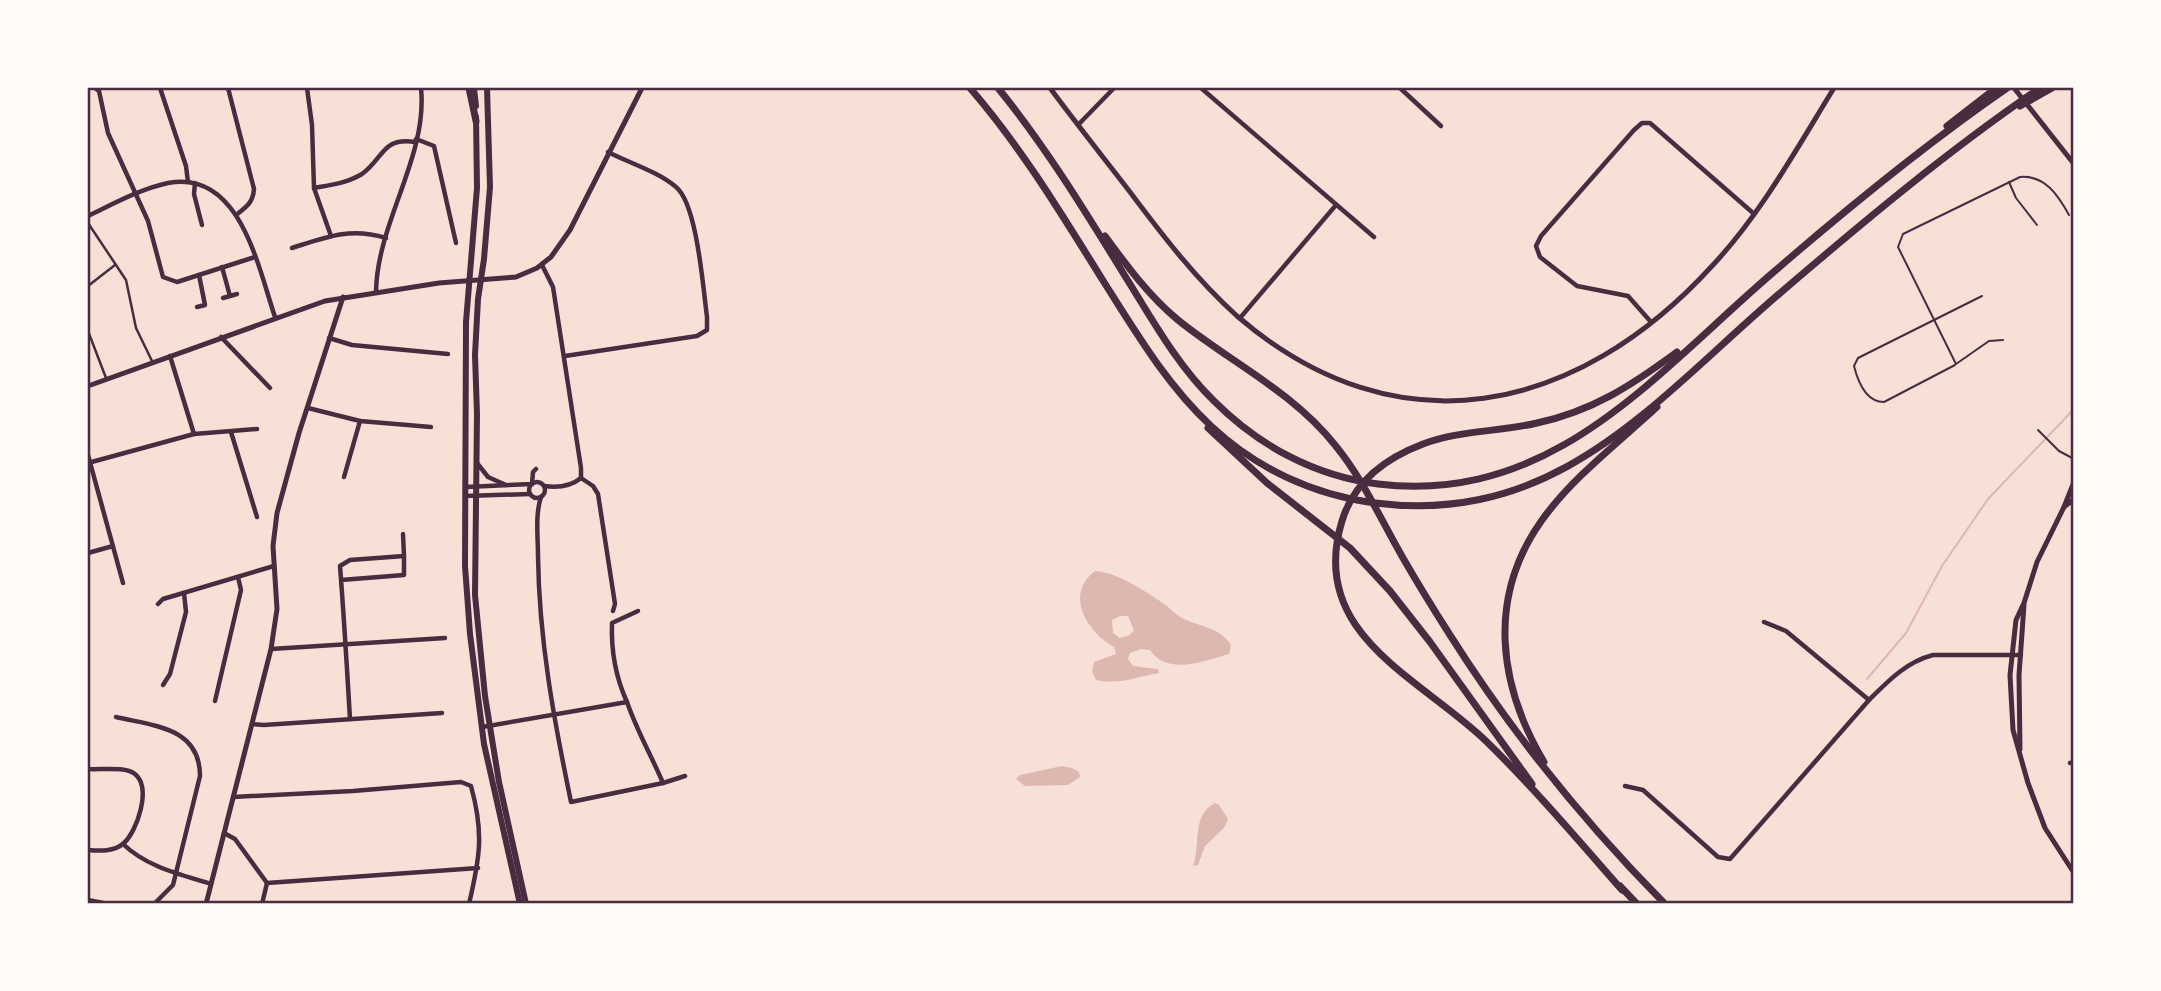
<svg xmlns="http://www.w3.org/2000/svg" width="2161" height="991" font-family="'Space Grotesk',sans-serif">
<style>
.water{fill:#dcb8b0;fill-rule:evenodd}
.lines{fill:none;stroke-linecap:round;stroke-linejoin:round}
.stream{stroke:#dcb8b0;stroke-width:2}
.service{stroke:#4a2c40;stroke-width:2}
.pedestrian{stroke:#4a2c40;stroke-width:2.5}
.minor{stroke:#4a2c40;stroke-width:4.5}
.tertiary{stroke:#4a2c40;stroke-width:5}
.secondary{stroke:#4a2c40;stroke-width:6}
.motorway{stroke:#4a2c40;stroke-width:7}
.neatline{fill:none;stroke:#4a2c40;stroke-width:2.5}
</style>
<rect width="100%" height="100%" fill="#f7e1d7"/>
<g class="water">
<path d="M1095,571C1119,573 1143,590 1163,603C1169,607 1174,613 1180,617C1198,627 1219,626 1231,645L1229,654C1205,661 1167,676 1150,650L1141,649L1130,653L1128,659L1133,666L1158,669L1159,673C1135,677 1121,685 1096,680L1092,672L1094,662L1116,654L1114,647C1087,632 1064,594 1095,571ZM1120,616H1128L1134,630L1130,635L1120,638L1113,633L1112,620Z"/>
<polygon points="1062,766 1072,768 1079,772 1080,777 1068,785 1025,786 1016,779 1020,775"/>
<path d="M1215,803L1219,805L1228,819L1224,828L1205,846L1198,865L1193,866C1201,845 1191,815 1215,803Z"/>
</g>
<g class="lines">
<polyline class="stream" points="1867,679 1906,633 1942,566 1988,499 2074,409"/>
<g class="service">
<polyline points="2009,182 2016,198 2037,225"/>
<path d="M2003,340L1989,341L1956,364L1898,247L1903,234L2020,177C2045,175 2058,195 2069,215"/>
<path d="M1955,365L1884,402C1866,402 1858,382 1854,366L1858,358L1982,296"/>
<polyline points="2038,430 2059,451 2074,459"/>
</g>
<g class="pedestrian">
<polyline points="88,223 126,280 136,328 152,361"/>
<polyline points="88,286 115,265"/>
<polyline points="88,331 106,378"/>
</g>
<g class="minor">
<polyline points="95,88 99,91 108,133 148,221 163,277 177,282 255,257"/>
<polyline points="160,88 186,166 188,182"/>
<path d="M228,88L254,189C253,203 246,207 236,215"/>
<polyline points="307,88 312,125 314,188 331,236"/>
<polyline points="1201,88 1374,237"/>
<polyline points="1400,88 1441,126"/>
<polyline points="1078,125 1114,88"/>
<polyline points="416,139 434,146 456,243"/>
<polyline points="195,183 194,194 202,225"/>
<path d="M314,188C331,185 347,183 362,174C384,158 382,137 415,142"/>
<path d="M88,216C113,204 140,189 168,183C240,169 258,267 275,317"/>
<path d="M292,248C326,237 350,227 386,238"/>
<polyline points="542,265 553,287 581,468 581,478"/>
<polyline points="222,267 230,296 237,294"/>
<path d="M376,292C377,222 428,157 421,88"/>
<polyline points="223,298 230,296"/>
<polyline points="197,307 205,305 199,275"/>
<polyline points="1240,318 1336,205"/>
<polyline points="1651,322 1628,296 1577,286 1540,257 1536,246 1541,236 1634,130 1642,123 1650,123 1753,213"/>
<polyline points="221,337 270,388"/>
<polyline points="329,338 352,345 448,354"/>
<polyline points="170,356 194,434"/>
<path d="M565,356L697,336L707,330V317C703,287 697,204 676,187C657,171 629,163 608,152"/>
<polyline points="308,408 360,421 431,427"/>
<polyline points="231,432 257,517"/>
<polyline points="88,455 123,583"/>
<polyline points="88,463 194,434 257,429"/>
<polyline points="477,463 488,477 506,485"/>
<polyline points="344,477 360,421"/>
<polyline points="581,478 593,486 598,494 615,604 613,611"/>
<circle cx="537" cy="490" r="8"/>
<path d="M544,486C558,488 570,487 581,478"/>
<polyline points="466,487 532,484 533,472 536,469"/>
<polyline points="465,496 530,494"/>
<path d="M541,497C535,515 538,537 538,556C539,640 554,720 571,802L663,783L685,776"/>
<polyline points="403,534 404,556"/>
<polyline points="88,553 113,546"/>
<path d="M341,580L404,575V556L350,560L340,566C344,617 347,668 350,719"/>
<polyline points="158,604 163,599 274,566"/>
<polyline points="1764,622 1786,631 1869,700"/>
<polyline points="271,649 445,638"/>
<polyline points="163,685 170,674 186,612 184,593"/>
<polyline points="215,701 241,590 238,577"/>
<path d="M627,702C616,678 611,650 612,623L638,611"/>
<path d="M116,717C153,726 200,727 200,776L173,885L154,904"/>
<polyline points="252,724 264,725 442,713"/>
<path d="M482,727L627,702C637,731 651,755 663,783"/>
<polyline points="2070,763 2074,762"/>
<path d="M88,769C101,770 125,766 135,774C152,788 137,831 124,843C114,852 100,851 88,850"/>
<path d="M1625,786L1643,790L1718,857L1730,859L1869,700C1888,681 1906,662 1933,655H2021"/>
<path d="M233,797L353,791L461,782L471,786C484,833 480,857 469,904"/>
<polyline points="224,833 235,839 267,883 478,868"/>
<path d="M123,844C147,867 179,874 211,884"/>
<polyline points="88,900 108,904"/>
<polyline points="262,904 267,883"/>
</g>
<g class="tertiary">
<path d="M1050,88C1076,123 1103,157 1130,192C1163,236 1196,279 1237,316C1397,454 1577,414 1712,266C1761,214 1797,148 1834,88"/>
<polyline points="2014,88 2074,164"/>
<polyline points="88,386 325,301 439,283 516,277 537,268 551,257 570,230 642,88"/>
<polyline points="2074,482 2064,507 2037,562 2024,603 2016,620 2010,675 2013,730 2028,783 2045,828 2074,873"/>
<polyline points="2064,507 2074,499"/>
<polyline points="2020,749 2019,675 2024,605"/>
<polyline points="206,904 271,649 277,609 273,546 277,513 299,433 343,297"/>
</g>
<g class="secondary">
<polyline points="474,88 476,106"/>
<polyline points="487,88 490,187 484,259 478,299 475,355 477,414 475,595 485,696 499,782 526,904"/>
<polyline points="476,117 477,188 466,322 465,566 470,634 484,744 520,904"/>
</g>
<g class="motorway">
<polyline points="469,88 476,121"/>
<path d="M970,88C1021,147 1061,213 1102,279C1135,331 1166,384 1211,426C1257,469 1314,495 1375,503C1558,526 1654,401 1779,294C1863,222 1949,150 2040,88"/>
<path d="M998,88C1046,147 1085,211 1125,276C1152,319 1177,365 1214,401C1259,446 1315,476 1378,484C1554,505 1655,373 1776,270C1850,206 1926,144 2007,88"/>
<polyline points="2020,106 2052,88"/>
<polyline points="1947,126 1996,88"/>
<path d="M1105,236C1127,266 1149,296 1178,320C1230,362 1292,391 1335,445C1363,479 1381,520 1403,558C1418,584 1434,610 1450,635C1512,733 1584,822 1665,904"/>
<polyline points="1208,428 1267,483 1350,548 1390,591 1430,642 1532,784"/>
<path d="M1544,762C1498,684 1487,597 1542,520C1573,477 1618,443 1657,407"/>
<polyline points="1620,886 1637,904"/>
<path d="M1622,890C1578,840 1534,788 1487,742C1420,677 1307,635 1342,521C1354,481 1386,458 1423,444C1459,430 1500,432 1537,423C1593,411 1632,385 1677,352"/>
</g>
</g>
<rect width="2161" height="991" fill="none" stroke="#fffaf5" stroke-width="178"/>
<rect x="89" y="89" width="1983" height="813" class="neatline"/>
</svg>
